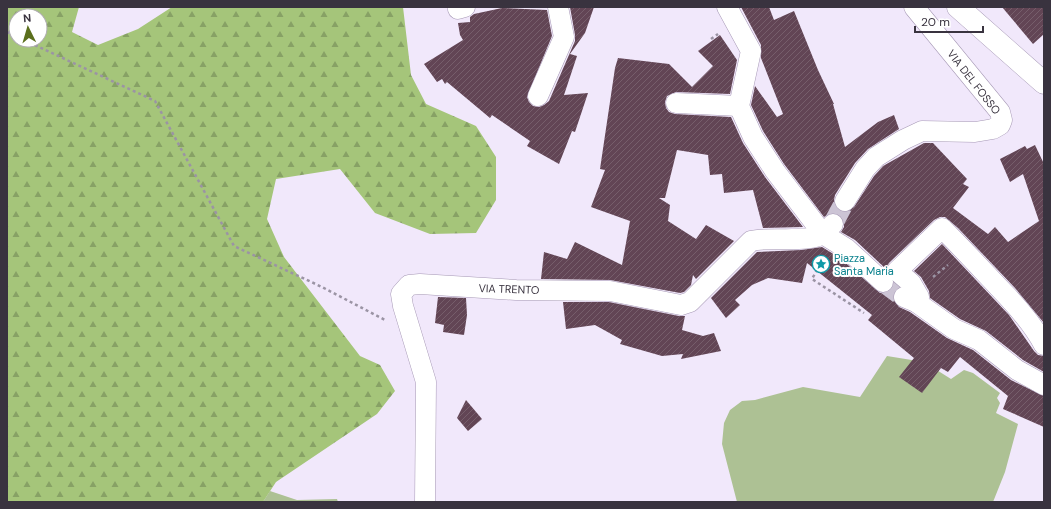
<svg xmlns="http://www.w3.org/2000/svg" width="1051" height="509" font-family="'DM Sans',sans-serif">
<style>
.grass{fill:#adc194}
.forest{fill:url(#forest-firs);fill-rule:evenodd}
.building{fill:url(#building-hatch)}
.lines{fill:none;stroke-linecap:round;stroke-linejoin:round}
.street-tunnel{stroke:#ccc4d5;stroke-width:20;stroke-dasharray:20 10;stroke-linecap:butt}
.street-casing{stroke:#a698b5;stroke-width:21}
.secondary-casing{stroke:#a698b5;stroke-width:23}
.path{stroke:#9b94a4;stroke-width:2.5;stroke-dasharray:3 3;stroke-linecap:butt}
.street{stroke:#fff;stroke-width:20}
.secondary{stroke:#fff;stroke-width:22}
.labels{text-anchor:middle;stroke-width:4;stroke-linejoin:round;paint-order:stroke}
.street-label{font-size:11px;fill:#39333f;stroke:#fff}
.culture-label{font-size:11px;fill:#0d838f;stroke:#fff;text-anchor:start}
</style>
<defs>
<pattern id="forest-firs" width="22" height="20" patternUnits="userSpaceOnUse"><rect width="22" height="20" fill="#a5c57a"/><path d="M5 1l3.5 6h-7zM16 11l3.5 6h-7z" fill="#87a165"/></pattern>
<pattern id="building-hatch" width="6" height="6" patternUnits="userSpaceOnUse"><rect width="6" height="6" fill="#624555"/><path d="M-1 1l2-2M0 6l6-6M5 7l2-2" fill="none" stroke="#765e6b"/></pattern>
</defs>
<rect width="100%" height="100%" fill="#f1e8fb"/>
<g class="grass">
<polygon points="887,356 924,362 951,379 964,370 973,373 1000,393 997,398 1000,403 996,413 1018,424 1005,472 993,502 737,502 722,444 724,423 730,410 742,401 755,400 803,387 860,397"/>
<polygon points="270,491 297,500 337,499 338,502 263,502"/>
</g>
<path class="forest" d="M7,7H79L72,32L98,45L138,29L172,7H403L411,75L426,104L476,126L496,157V200L476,233L430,234L375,213L340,169L276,179L267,219L284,257L360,356L380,365L395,391L377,414L276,482L263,502H7ZM16,16H40V40H16Z"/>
<g class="building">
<polygon points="570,7 594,7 585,33 570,54 577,56 564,95 588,93 575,132 572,131 559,164 527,146 530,141 492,115 490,118 447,82 445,84 442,79 437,82 424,64 463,40 460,35 458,23 470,22 470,17 474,14 502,8 547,10 552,36 527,97 529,102 533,106 539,107 544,105 549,101 575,41 575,35"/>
<polygon points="741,7 769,7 774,20 794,11 818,70 834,104 833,104 845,147 878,122 894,115 899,129 868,149 855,163 835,195 834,200 835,206 839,211 845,212 854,207 874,176 883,166 924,143 933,143 967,179 963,184 969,187 953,208 988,234 995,227 1008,242 1039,221 1023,174 1010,182 1000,159 1025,146 1027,149 1035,145 1044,164 1044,323 1015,288 958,228 945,217 940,217 934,220 889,263 886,269 855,240 841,232 844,227 844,221 841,215 830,213 824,217 784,164 763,131 751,105 755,86 777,117 783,114 761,58 761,45"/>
<polygon points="1002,7 1044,7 1044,34 1033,44"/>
<polygon points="720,35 737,60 730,94 676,92 667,96 665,102 666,108 669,112 675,114 731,117 743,143 765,177 803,227 763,228 753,190 724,193 722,174 710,175 708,155 677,150 665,198 659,198 670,205 668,221 696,239 706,225 734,241 696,279 693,275 691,285 684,292 680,293 610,280 541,279 544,252 567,259 575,242 622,265 630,221 591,207 605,170 600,169 615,68 618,58 669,64 692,87 713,66 698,51"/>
<polygon points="942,244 1009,315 1034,351 1038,355 1044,356 1044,372 1023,360 986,331 960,319 930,298 929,291 921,277 914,271"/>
<polygon points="822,247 840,258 880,293 886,293 891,290 894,284 898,287 894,292 893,299 899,307 910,312 947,338 973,350 1011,380 1044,396 1044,427 1003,409 1008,396 960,357 948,372 941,368 922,393 899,377 914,358 868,320 872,315 807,263 802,283 768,278 752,285 735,300 740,305 726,318 711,298 757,252 801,250"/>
<polygon points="438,297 466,298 467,315 464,335 443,332 444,325 435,323"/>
<polygon points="563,302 609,302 679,316 685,316 682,330 703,336 714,333 721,351 681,359 683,354 662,356 620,344 622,340 595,325 566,329"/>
<polygon points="466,400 482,419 468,431 457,418"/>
</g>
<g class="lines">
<g class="street-tunnel">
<polyline points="833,224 845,201"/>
<polyline points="883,282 902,296"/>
</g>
<defs>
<g id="street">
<polyline points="727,7 751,51 739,106 753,137 775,171 823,234 847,249 883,282"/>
<polyline points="458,9 465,7"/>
<polyline points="538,96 564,37 558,7"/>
<polyline points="676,103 739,106"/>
<polyline points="845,201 865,169 876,157 903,140 922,131 975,132 993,129 1000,125 1002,120 1000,112 914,7"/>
<polyline points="904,297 916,302 954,329 979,340 1017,370 1044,385"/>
<path d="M916,302L919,297L911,283L897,271L942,228C964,250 985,273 1007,296C1021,311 1034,326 1044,345"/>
<path d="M425,502L426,382L403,306L401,294L409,285L420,284L516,290L610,291L681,305L690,302L751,241C770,236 811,244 824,233C827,231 830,227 833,224"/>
</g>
<polyline id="secondary" points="958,7 1044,83"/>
</defs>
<use href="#street" class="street-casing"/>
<use href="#secondary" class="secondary-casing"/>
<g class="path">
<polyline points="7,32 16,36"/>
<polyline points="711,39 718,34"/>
<polyline points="24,40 155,101 234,246 322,287 385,320"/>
<polyline points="823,259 812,279 864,313"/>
<polyline points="933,277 948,265"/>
</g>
<use href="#street" class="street"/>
<use href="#secondary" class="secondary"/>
</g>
<defs>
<symbol id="sight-ring" viewBox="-11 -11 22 22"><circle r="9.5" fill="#fff" stroke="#0f9aa8" stroke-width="1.5"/><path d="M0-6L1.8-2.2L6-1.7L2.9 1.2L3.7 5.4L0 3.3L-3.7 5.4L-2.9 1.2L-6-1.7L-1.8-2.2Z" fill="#0f9aa8"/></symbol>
</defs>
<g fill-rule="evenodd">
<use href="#sight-ring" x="811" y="254" width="20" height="20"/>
</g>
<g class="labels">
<g class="street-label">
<text transform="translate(974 82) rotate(52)" y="4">VIA DEL FOSSO</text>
<text transform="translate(509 289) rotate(2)" y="4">VIA TRENTO</text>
</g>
<g class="culture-label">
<text x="834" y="262">Piazza<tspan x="834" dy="13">Santa Maria</tspan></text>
</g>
</g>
<rect width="1051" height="509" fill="none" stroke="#39333f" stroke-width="16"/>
<g transform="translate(28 28) rotate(355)"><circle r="19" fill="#ffffff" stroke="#b0adb2"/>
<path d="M0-3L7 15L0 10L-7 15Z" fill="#5b6f1d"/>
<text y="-6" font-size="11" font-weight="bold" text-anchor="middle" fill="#39333f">N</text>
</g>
<path d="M915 26v6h68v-6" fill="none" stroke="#39333f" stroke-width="2"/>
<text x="921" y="26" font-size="12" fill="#39333f" stroke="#ffffff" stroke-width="3" paint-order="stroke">20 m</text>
</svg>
